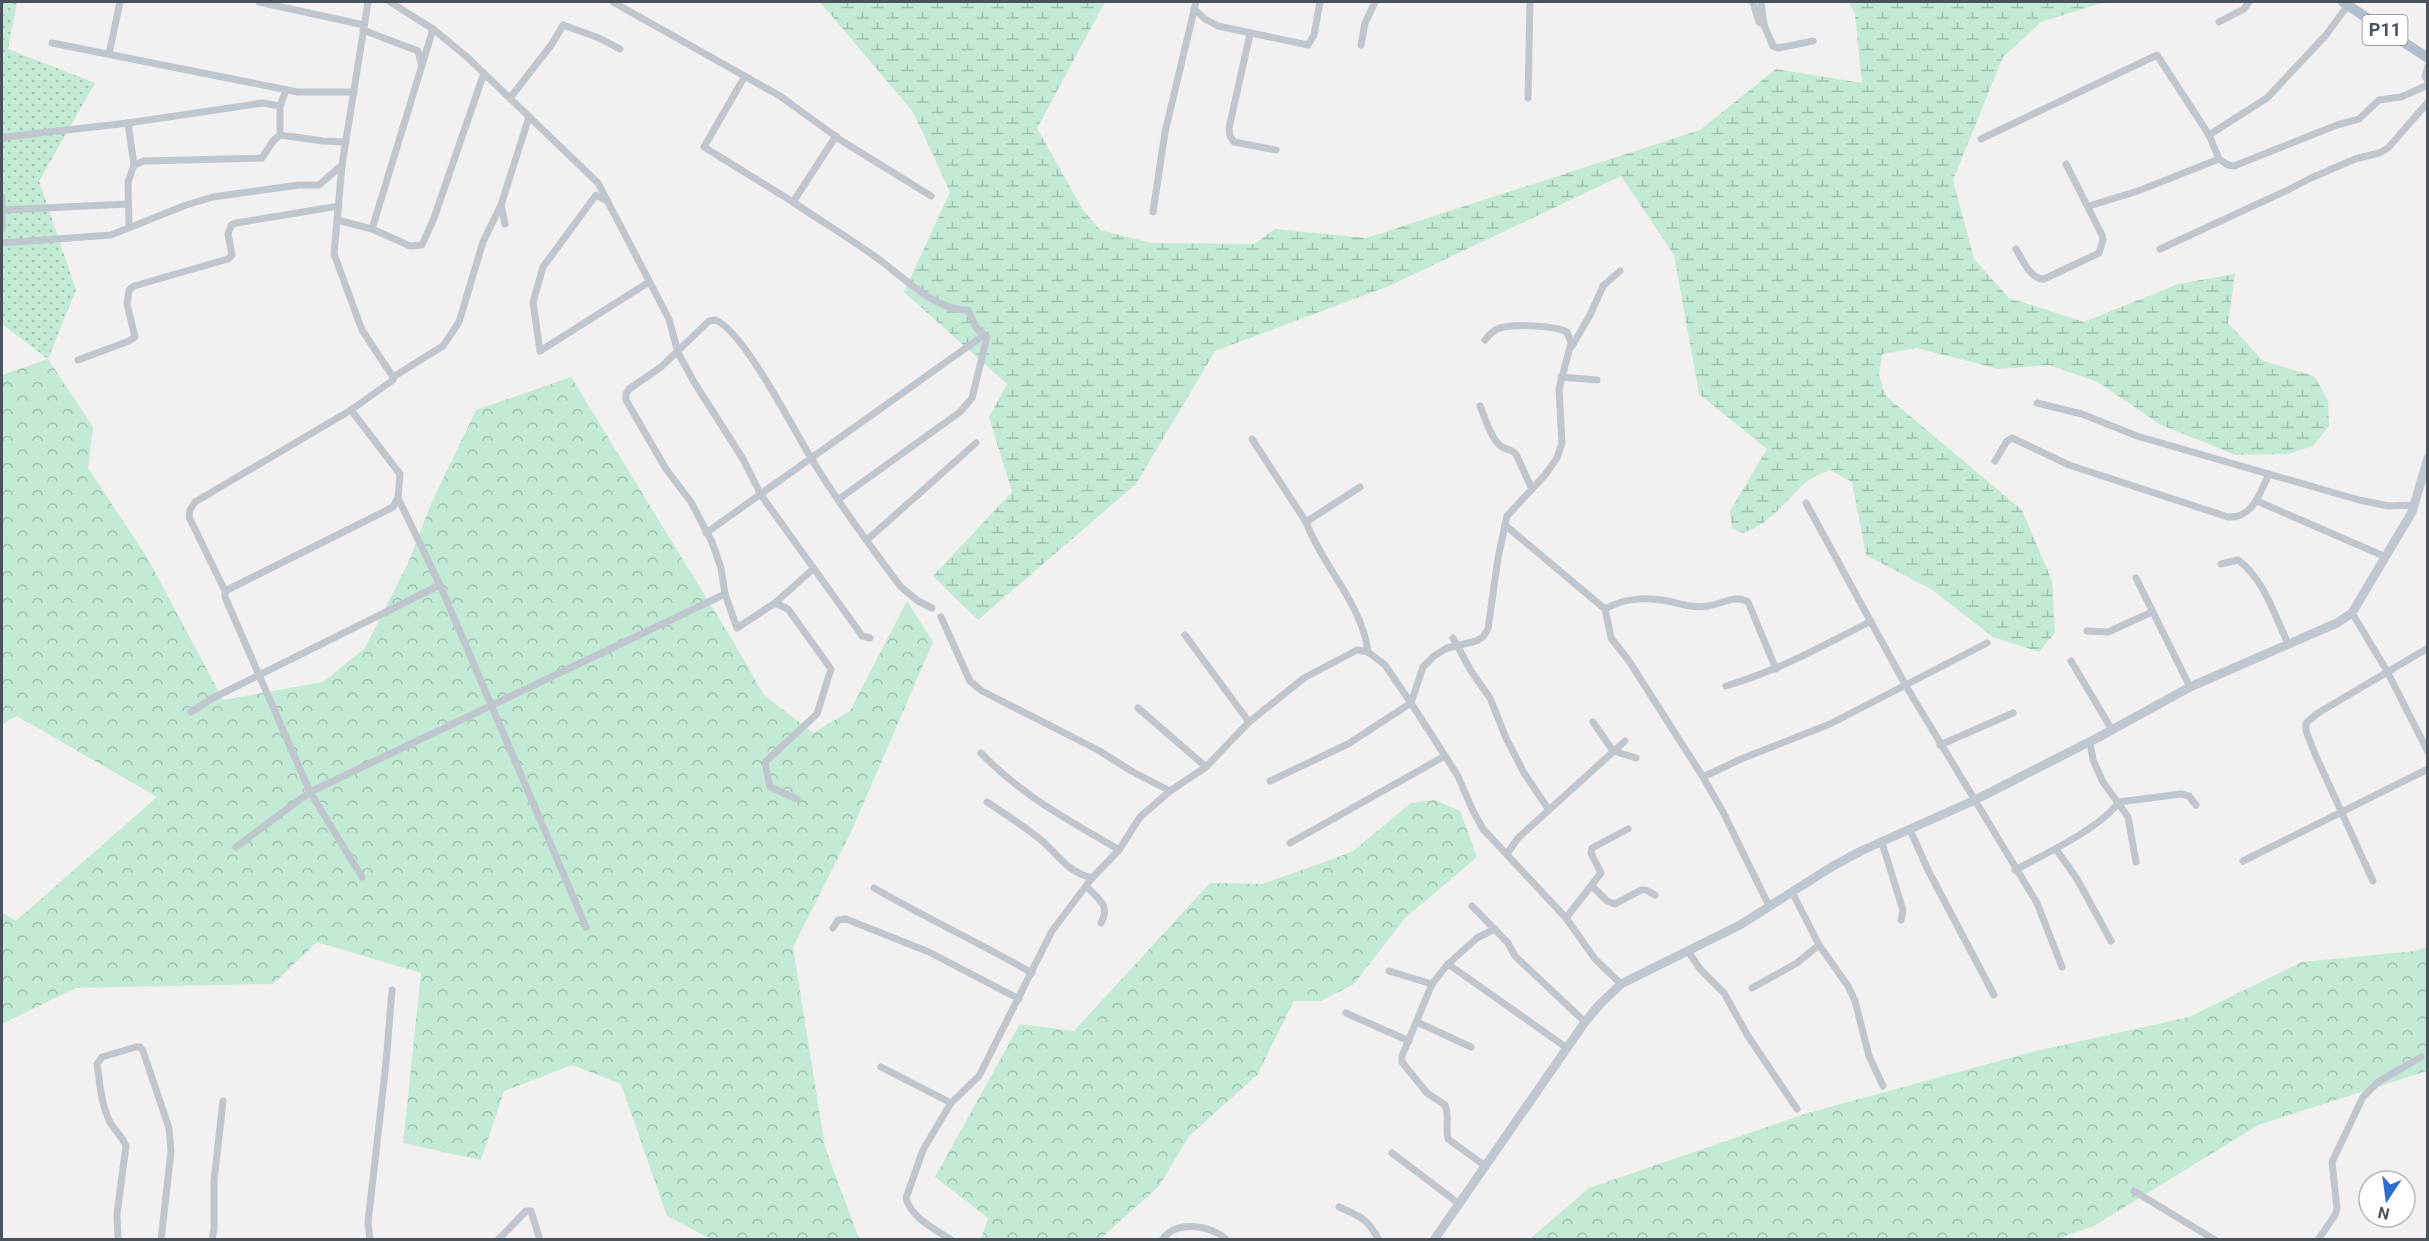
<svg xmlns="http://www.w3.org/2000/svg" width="2429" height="1241" font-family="Roboto,sans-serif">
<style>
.grass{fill:url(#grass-dots)}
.forest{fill:url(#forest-crowns)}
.wetland{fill:url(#wetland-marsh)}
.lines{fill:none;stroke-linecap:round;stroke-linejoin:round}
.street{stroke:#c0c6cd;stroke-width:7}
.secondary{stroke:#bfc7d1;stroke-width:9}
.primary{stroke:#b2becb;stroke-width:10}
.labels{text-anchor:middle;stroke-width:4.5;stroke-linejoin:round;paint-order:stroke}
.shield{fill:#fff;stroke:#80868c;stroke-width:1.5}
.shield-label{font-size:18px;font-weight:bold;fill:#4a525b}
</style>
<defs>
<pattern id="grass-dots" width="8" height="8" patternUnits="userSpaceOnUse" patternTransform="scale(1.5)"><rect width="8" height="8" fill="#c3ead4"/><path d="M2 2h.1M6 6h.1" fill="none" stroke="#a0c0af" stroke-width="1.8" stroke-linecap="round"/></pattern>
<pattern id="forest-crowns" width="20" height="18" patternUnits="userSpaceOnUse" patternTransform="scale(1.5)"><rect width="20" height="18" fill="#c3ead4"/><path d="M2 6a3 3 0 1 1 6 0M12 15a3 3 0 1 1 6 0" fill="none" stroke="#a0c0af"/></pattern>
<pattern id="wetland-marsh" width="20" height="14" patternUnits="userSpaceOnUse" patternTransform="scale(1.5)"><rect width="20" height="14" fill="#c3ead4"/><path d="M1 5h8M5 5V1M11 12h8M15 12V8" fill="none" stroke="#a0c0af"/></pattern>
</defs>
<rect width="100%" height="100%" fill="#f2f0f0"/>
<polygon class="grass" points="2,2 17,2 8,49 95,83 39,181 76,290 48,359 2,324"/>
<g class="forest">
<polygon points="48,359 93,427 88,468 148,559 223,700 323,682 365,648 408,563 431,504 476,410 571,377 734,643 764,695 813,733 850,711 907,601 933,642 851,832 793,947 825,1147 859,1239 711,1239 667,1216 621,1084 572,1065 504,1091 481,1160 403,1143 421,973 317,942 273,984 76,988 2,1024 2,912 16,921 157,797 17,716 2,724 2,375"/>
<polygon points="1435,800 1460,811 1477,857 1405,918 1354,984 1321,1001 1294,1001 1257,1075 1189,1136 1159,1186 1100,1239 981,1239 988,1218 935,1177 1020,1024 1074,1031 1210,883 1262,884 1352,852 1411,803"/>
<polygon points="2427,947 2427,1071 2258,1125 2094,1226 2057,1239 1531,1240 1532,1237 1589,1188 1808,1113 2028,1053 2189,1017 2302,962 2415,951"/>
</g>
<path class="wetland" d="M820,2H1105L1037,128L1083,210L1100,230L1151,243L1254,244L1275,229L1366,238L1700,130L1776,69L1862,83L1855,15L1849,2H2105L2041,22L2003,57L1953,180L1974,259L2009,298L2084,322L2178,284L2235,274L2228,323L2263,361L2314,376L2328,400L2329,426L2313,446L2288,454L2236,455L2161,425L2098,382L2049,365L1999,369L1916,348L1882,354L1879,375L1886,396L2022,510L2052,581L2055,633L2039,652L1993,637L1931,589L1866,555L1852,482L1830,470C1822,474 1812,477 1805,483C1784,502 1770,525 1742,533L1732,528L1730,511L1767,449L1699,394L1674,255L1621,176L1389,286L1215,351L1136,484L978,620L933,576L1012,492L989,417L1007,384L904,292L950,192L913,112Z"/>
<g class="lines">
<g class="street">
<polyline points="259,2 364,25"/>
<polyline points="390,2 433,29 466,56 598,183 669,319 678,353 694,382 743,459 761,495 853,623 862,636 870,638"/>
<polyline points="613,2 780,96 842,141 931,196"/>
<polyline points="1753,2 1759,22 1764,25"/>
<polyline points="1761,2 1764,25 1773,46 1778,48 1813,41"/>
<polyline points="1194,9 1205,19 1218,26 1308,45 1314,35 1320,2"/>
<polyline points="2219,22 2244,9 2249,2"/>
<polyline points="363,30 418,51 421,63"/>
<polyline points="1250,34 1229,128 1230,136 1234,142 1276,150"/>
<polyline points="52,43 298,92 354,92"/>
<polyline points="1361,45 1365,23 1375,2"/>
<polyline points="109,54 120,2"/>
<polyline points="2428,66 2425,76 2428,81"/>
<polyline points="745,76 704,147 793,202 836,136"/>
<polyline points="510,98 552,44 563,25 599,38 620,49"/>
<polyline points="1528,98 1530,2"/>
<polyline points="128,123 134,165"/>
<polyline points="280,135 280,106 286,90"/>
<polyline points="2209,135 2267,98 2326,35 2348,5"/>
<polyline points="2,139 6,137 128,123 263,103 280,106"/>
<polyline points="1981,139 2157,55 2209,135 2219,159 2228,165 2234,166 2337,125 2359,119 2379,100 2401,97 2428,85"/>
<polyline points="2,198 2,229"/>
<polyline points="607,201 596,195 543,267 533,302 540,351 649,282"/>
<path d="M793,202C822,222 853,240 881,261C907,280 934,310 968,310L977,329L987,337L972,398L960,412L839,499"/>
<polyline points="2089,206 2138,191 2219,159"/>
<polyline points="3,210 127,204"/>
<polyline points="1153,212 1165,132 1196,2"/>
<polyline points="337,220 372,229 410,246 422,245 434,218 484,73"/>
<polyline points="505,224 501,205 529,117"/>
<polyline points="129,227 128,182 134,165 144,161 262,158 273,141 280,135 323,141 346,142"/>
<polyline points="372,229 433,29"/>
<polyline points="2,243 111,235 186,205 213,197 299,185 319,185 342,165"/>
<path d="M2016,249C2022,259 2031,280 2044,279L2099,253L2103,240L2102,235L2066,164"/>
<polyline points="2160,249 2288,190 2311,178 2355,159 2379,153 2388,148 2428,102"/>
<polyline points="1572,346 1590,315 1603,286 1620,271"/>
<polyline points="78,360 129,341 135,337 127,304 129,290 134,286 228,259 232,255 228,234 231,225 236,223 339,206"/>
<polyline points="393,377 443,346 459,322 483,242 501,205"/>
<polyline points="1561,377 1597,380"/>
<polyline points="2037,403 2082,414 2137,436 2359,500 2389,506 2415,505"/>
<path d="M1480,406C1485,417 1491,440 1502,447C1508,450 1511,449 1516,454L1532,489"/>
<polyline points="1252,439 1306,522"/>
<path d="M1995,461L2007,441L2012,438L2069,465L2228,517C2253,519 2260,492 2269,474"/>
<path d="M1360,487L1306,522C1322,566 1362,603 1368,652L1385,665L1411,703L1458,776L1472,809L1483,829L1566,918L1595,959L1621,984"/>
<polyline points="398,498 440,585 586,927"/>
<polyline points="2257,501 2386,557"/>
<polyline points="1806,503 1906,686 2037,903 2062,967"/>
<polyline points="1505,525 1605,609 1611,638 1629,661 1703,777 1723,812 1769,906"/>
<polyline points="706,533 984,335"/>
<polyline points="867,540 976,443"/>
<path d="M2221,564L2238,560C2264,579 2275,616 2288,644"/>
<path d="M813,569L775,603L737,628L725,594L721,568L712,542L691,502L666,469L626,400V394L629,389L661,367L709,321L715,320C742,328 795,432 811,458C838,503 870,546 901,587L918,601L932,608"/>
<polyline points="2136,578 2190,687"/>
<polyline points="225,591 393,507 398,498 400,474 351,410"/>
<polyline points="775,603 788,609 831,669 817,714 765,762 770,787 797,799"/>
<path d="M1605,609C1626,597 1648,597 1672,602C1684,605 1695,608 1708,606C1722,604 1736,594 1748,602L1776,669"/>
<polyline points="2352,613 2387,671 2428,752"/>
<polyline points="941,617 970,681 982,691 1098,750 1133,772 1170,791"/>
<polyline points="2087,631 2108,632 2152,612"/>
<polyline points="1185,635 1249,722"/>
<polyline points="1453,638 1471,671 1490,698 1506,738 1524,773 1549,810"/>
<polyline points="2071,661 2112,730"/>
<path d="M1726,686C1777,671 1823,646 1871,621"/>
<polyline points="1138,708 1206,767"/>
<polyline points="191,712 211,699 440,585"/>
<polyline points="1593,722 1613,751 1636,758"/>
<polyline points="2090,742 2093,760 2103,782 2128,817 2136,862"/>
<polyline points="1940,745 2013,713"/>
<path d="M981,753C1022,796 1069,820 1119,850"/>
<polyline points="1703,777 1741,759 1830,724 1987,643"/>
<path d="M1270,781L1348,744L1411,703L1423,667L1434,656L1447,648L1476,641L1483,637L1488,629L1498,558L1507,516L1545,475L1557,458L1562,443L1559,389L1571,343L1567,332C1553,325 1516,324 1500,328C1493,330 1489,335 1485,340"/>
<path d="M987,802C1005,814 1024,826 1041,840C1060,856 1066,871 1092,878"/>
<polyline points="1910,830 1929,872 1994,995"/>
<polyline points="1290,843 1445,756"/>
<polyline points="1882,843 1903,910 1901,920"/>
<polyline points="236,847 310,792 725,594"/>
<polyline points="2056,849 2077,879 2111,941"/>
<polyline points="1507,854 1518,838 1625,741"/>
<polyline points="2243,861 2428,769"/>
<path d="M2015,870C2045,854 2099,829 2119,802L2181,794L2189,796L2196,805"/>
<polyline points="362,877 310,792 225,597 225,591 189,517 190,510 195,502 351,410 393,380 393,377 362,330 334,254 342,165 368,2"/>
<polyline points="2373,881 2315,754 2306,731 2306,723 2318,713 2428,648"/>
<path d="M1086,886C1098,899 1111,905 1101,923"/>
<polyline points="1592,886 1607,901 1615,904 1641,890 1646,890 1655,895"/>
<path d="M874,888C926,918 980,943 1032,973"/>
<polyline points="1792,892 1819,945 1848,986 1855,1001 1869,1056 1883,1086"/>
<polyline points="1472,906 1508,943 1515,956 1585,1022"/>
<polyline points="1566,918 1601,873 1591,853 1592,848 1628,829"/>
<polyline points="833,928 838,920 846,919 929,952 1019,999"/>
<polyline points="1688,951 1700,969 1724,993 1748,1036 1797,1109"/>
<polyline points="1448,964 1567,1048"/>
<polyline points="1389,971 1432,984"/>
<polyline points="1752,988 1797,963 1819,945"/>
<polyline points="1346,1013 1409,1041"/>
<polyline points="1417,1022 1471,1047"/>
<polyline points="881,1067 951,1103"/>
<polyline points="1392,1153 1458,1203"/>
<path d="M1484,1165L1448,1139C1445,1127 1450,1117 1445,1105L1427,1093L1402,1062V1056L1432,984L1448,964L1477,938L1495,929"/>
<polyline points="2134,1191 2215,1240"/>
<path d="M1339,1207C1361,1217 1367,1218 1379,1240"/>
<path d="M118,1240L117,1214L126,1146C122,1136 115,1131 110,1122C101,1104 100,1084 97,1064L102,1057L136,1047H140L143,1051L169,1128L171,1151L161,1240"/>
<polyline points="212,1240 214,1229 214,1181 223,1101"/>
<polyline points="370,1240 368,1223 386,1063 392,990"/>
<polyline points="498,1240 526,1211 531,1211 540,1240"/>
<path d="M951,1240C935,1229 911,1218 906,1198L923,1150L951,1103L979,1076L1052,931L1092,878L1119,850L1140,817L1170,791L1206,767L1249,722L1304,678L1357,650L1368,652"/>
<path d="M1162,1240C1176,1219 1210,1225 1227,1240"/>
<polyline points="2318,1240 2335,1215 2337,1209 2332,1162 2363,1097 2378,1082 2421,1057"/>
</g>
<polyline class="secondary" points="1434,1240 1585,1022 1600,1004 1621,984 1740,925 1833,866 1863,850 1973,801 2099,737 2190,687 2337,623 2352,613 2412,512 2428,458"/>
<polyline class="primary" points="2343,2 2428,58"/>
</g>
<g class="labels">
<rect class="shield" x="2362.5" y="15" width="45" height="30" rx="4.5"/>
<g class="shield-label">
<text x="2385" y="36">P11</text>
</g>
</g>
<rect width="2429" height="1241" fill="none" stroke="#4a525b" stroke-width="6"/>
<g transform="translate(2387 1199) rotate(193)"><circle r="28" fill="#ffffff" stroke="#b7babd" stroke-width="1.5"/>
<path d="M0-4.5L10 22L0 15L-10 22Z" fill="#2d6ecf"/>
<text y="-9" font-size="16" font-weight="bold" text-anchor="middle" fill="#4a525b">N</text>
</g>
</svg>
